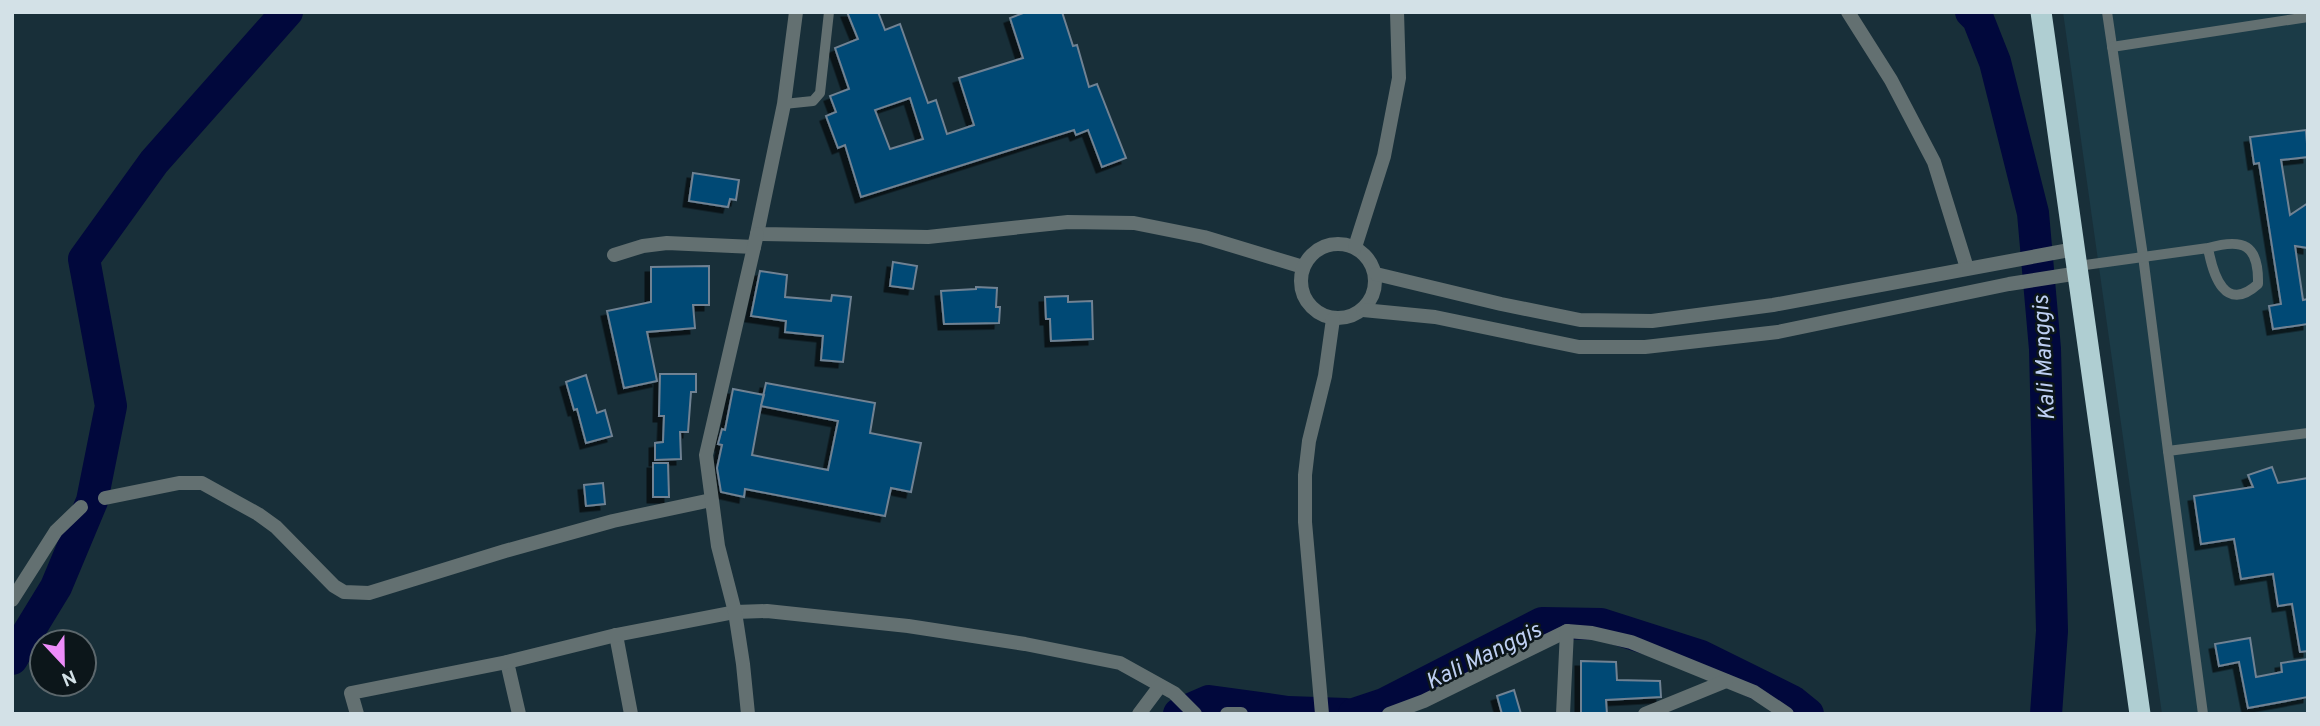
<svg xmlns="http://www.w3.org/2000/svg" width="2320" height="726" font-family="Overpass,sans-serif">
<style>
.built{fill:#1b3b47}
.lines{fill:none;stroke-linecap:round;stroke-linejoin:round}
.river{stroke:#01083c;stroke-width:32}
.building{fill:#004875;stroke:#6f8293;stroke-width:2;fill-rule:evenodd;filter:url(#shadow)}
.lane{stroke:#637071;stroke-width:10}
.street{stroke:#637071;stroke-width:14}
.highway{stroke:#afced2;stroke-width:21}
.labels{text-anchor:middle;stroke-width:5;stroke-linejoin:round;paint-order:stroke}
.water-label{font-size:23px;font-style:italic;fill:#becff2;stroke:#0c161a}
</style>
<defs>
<filter id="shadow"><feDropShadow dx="-5.5" dy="5.5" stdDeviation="0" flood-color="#0009"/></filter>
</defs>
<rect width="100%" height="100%" fill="#182f39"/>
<polygon class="built" points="2063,12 2308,12 2308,714 2162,714"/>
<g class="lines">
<g class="river">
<polyline points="1971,12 1978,19 1995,62 2033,213 2045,349 2052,631 2046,714"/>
<polyline points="12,659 56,587 92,501 111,406 84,259 154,162 287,12"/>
<polyline points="1179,714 1209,701 1288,712 1346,714"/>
<polyline points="1354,714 1384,704 1542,623 1601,624 1701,656 1792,701 1808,714"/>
</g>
</g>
<g class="building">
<path d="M847,12H878L885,30L900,24L928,103L936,100L947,134L974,125L959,78L1023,58L1010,18L1026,12H1062L1073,46L1077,45L1089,87L1097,84L1126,158L1102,167L1088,130L1076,135L1074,130L861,197L845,145L838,148L826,116L836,112L830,96L849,89L835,48L858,39ZM910,98L923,139L890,149L875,110Z"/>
<polygon points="2306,130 2308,157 2281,160 2290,215 2308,203 2308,248 2295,246 2303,300 2308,299 2308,324 2273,329 2269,306 2281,304 2259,163 2254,164 2250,137"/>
<polygon points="693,173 739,180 736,200 730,199 728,207 689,201"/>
<polygon points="893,262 917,266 913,289 890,286"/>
<polygon points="709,266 709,305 693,305 695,328 647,332 657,381 624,388 607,311 651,302 651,267"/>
<polygon points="760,271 787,275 785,297 831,301 832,295 851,297 843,362 821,360 823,336 785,332 786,321 751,316"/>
<polygon points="976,287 997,288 996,307 1000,307 999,323 944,324 941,291 976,289"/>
<polygon points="1068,296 1068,302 1092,301 1093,339 1051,341 1050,319 1046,319 1045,297"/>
<polygon points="660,374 696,374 696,392 691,392 688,432 680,432 681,459 655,460 655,443 663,442 664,416 659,416"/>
<polygon points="586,375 597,413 605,410 612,436 586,443 577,409 574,410 566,382"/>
<path d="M766,383L875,403L870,433L921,443L911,492L891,488L885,516L745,489L744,497L721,492L717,468L722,445L718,444L722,429L725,430L733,389L764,395L761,406ZM761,406L838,421L828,470L752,455Z"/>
<polygon points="653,463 668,463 669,497 653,497"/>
<polygon points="2272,467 2278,483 2308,478 2308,651 2300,652 2292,604 2278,606 2273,574 2241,579 2234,539 2201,544 2194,496 2253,487 2248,475"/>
<polygon points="603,483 605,504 586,506 584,485"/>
<polygon points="2250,638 2256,677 2282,672 2281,663 2308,659 2308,697 2248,708 2239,662 2219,666 2215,644"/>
<polygon points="1581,661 1616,662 1617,680 1660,681 1661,697 1606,700 1607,714 1581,714"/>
<polygon points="1514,690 1521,714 1502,714 1497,696"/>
</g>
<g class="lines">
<g class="lane">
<polyline points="2107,12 2143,256 2168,451"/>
<polyline points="2112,47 2308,17"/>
<polyline points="784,104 813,101 820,93 829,12"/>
<path d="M2078,266L2208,248C2243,238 2259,244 2258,284C2225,314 2213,275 2208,248"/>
<polyline points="2203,714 2168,451 2308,433"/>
</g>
<g class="street">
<polyline points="796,12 784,104 757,234 928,237 1068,222 1134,223 1204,237 1303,267"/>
<polyline points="1848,12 1891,80 1934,162 1967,268"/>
<circle cx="1338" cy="281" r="37"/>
<polyline points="1355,247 1384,156 1399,78 1397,12"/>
<polyline points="614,255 643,246 667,243 754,247"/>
<polyline points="1376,274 1501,304 1580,320 1652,321 1773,305 2075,249"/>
<polyline points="1363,310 1435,317 1579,347 1645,347 1778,332 2009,284 2079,273"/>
<polyline points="105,498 179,483 202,483 258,514 276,527 334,586 344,592 369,593 505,551 613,521 711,500"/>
<polyline points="12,600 56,531 81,507"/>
<polyline points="616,635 631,714"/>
<polyline points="507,662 519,714"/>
<polyline points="357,714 351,693 507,662 616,635 735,612 767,611 908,626 1025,644 1120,663 1174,693 1195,714"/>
<polyline points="748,714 743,664 735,612 718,546 706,455 757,234"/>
<polyline points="1139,714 1160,686"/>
<polyline points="1227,714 1241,714"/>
<polyline points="1322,714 1305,522 1305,475 1309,441 1325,376 1333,319"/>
<polyline points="1389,714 1424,701 1567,631 1592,633 1631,642 1754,692 1787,714"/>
<polyline points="1563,714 1567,631"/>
<polyline points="1645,714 1726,681"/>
</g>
<polyline class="highway" points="2041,12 2140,714"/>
</g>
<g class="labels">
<g class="water-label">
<text transform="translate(2043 358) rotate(-93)" y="8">Kali Manggis</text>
<text transform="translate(1483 655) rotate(-26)" y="8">Kali Manggis</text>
</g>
</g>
<rect width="2320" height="726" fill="none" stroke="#d3e1e7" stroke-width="28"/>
<g transform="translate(63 663) rotate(158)"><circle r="33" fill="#0c161a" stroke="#5c676c" stroke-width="2"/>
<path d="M0-5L12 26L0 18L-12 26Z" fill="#ed8cf9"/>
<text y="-10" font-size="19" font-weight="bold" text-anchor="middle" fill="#d3e1e7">N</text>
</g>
</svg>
